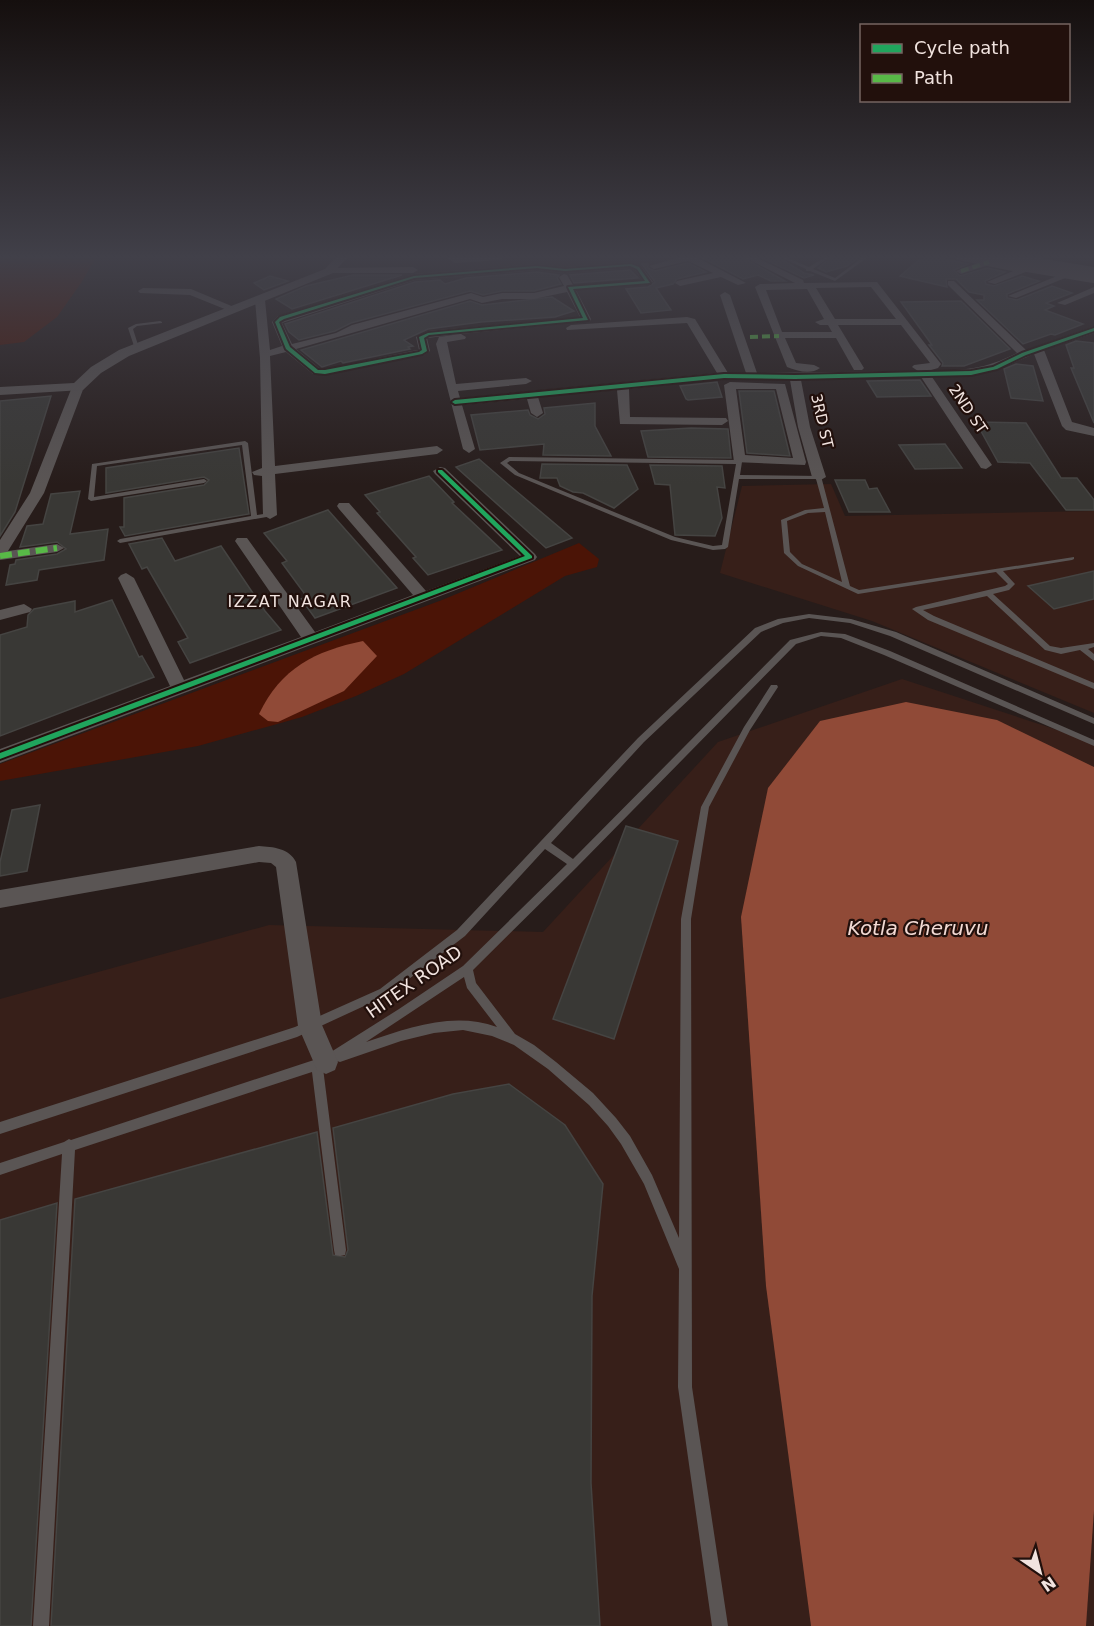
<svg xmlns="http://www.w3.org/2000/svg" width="1094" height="1626" font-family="'DejaVu Sans',sans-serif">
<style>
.built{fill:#371f19}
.green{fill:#4b1406}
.water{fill:#904a37}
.building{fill:#393835;stroke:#454442;stroke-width:1.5}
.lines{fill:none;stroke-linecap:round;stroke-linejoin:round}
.service{fill:#5a5554;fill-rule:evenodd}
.minor{fill:#5a5554;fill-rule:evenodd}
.tertiary{fill:#5a5554;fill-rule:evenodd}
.primary{fill:#5d5654;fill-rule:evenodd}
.primary-bridge{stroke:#5d5654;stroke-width:16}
.quiet-far1{stroke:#58b947;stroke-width:4;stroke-dasharray:8 4;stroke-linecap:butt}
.quiet{stroke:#58b947;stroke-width:6;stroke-dasharray:12 6;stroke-linecap:butt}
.cycleway-casing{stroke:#22100c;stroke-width:4}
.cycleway{fill:#20a55d;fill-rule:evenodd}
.labels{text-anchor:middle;stroke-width:4.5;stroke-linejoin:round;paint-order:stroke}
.far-street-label{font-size:15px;fill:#f1e3df;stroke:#22100c}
.far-neighbourhood-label{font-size:16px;letter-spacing:1.5px;fill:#f1e3df;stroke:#22100c}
.street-label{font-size:18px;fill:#f1e3df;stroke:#22100c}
.water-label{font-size:20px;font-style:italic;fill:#f2dad4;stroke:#22100c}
</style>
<rect width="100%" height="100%" fill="#271c1a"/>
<g class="built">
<polygon points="831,484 845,516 1094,511 1094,713 872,621 720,573 742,486"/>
<polygon points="902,679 1094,742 1094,1626 0,1626 0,999 269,925 543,932 718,742"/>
</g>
<g class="green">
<polygon points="0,257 95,259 81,283 57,317 24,342 0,345"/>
<polygon points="579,543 599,559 597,567 565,576 404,674 356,696 302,717 198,746 0,781 0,764 442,600"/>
</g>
<g class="water">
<path d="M363,641L377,656L344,691L278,722L268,721L259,714C281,668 315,651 363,641Z"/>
<polygon points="906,702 997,720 1094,767 1094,1510 1086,1626 811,1626 766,1286 741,917 768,788 820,721"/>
</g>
<g class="building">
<polygon points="701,257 742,257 785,281 771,281 758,275 743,279"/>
<polygon points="760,257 778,257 804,273 814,275 804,278"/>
<polygon points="832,257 859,257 847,266 826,272 818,268"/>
<polygon points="927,257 937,257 968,264 954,270 960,276 987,268 1005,272 985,281 986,284 994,286 1022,276 1039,281 1007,294 1007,298 1017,300 1052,286 1072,293 1046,303 1054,306 1045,310 1083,324 1055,335 1051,334 1023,344 977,300 984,300 984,295 969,292 956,279 946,279 947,287 900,276 919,260 923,260"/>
<polygon points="688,263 706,272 677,279 673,284 656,288 671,310 641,313 626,289 648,287 655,282 642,264 648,264 648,268 655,271"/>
<polygon points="630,270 638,278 574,283 570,275"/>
<polygon points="537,272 559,275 557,278 561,284 534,291 502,291 483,295 470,291 351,323 335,331 299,340 289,332 285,324 415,282 440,280 445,284 466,278"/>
<polygon points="353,275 402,275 292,309 276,299 306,286"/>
<polygon points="270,276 288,281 264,290 254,283"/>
<polygon points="552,297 574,311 555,317 481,322 428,329 404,340 413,346 408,347 410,349 343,363 341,361 322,367 301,350 470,301 482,305"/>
<polygon points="961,301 1010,349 964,366 942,366 943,363 929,345 932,345 901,302"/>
<polygon points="1076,341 1094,343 1094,423 1071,368 1074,368 1066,345"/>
<polygon points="1016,364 1033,366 1043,401 1011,398 1004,369"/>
<polygon points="920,380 931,396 877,397 867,381"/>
<polygon points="717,382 722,397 688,400 686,399 680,386"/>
<polygon points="739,391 774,391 790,456 747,453"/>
<polygon points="51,396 15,512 0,536 0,401"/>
<polygon points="595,403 595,426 611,456 543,455 544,444 480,450 471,415 528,410 530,415 538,419 545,414 544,408"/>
<polygon points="976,422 1026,423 1061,478 1077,478 1094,500 1094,510 1066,510 1030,463 998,462"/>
<polygon points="691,428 728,429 731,458 648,457 641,431"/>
<polygon points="945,444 962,468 915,469 899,445"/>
<polygon points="239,448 249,514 125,536 120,527 124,527 124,498 204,485 209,480 204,477 106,493 106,468"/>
<polygon points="479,459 509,485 572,538 546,548 456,467"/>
<polygon points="542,464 627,465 638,489 614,508 583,493 573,492 560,486 557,478 540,478"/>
<polygon points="650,465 722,466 725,488 717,487 722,518 715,536 675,535 670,485 655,484"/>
<polygon points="429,476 454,502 452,503 502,550 428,575 413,558 416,557 377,513 380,512 365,495"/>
<polygon points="835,480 865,480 869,489 877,488 890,512 849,512"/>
<polygon points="80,491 70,534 108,529 104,560 39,570 37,580 6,585 10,565 15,564 16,560 57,554 66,549 57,542 20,547 27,526 43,524 51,494"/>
<polygon points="328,510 397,588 315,618 301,599 307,597 282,563 287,561 264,533"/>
<polygon points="162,538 175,561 221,546 265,611 281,630 190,663 178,642 188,638 147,567 142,569 129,544"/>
<polygon points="1094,571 1094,599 1054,609 1028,586"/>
<polygon points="112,600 139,657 142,656 154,677 0,736 0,635 27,627 28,615 34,609 75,601 75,612"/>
<polygon points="40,805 27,871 0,876 0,862 12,810"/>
<polygon points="626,826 678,841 614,1039 553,1019"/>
<polygon points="509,1084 565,1125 603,1184 592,1296 591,1483 600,1626 51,1626 75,1199 317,1132 333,1255 345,1257 348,1250 333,1128 453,1094"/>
<polygon points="57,1203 31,1626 0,1626 0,1220"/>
</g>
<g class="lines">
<g class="service">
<polygon points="780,257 785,257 809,267 825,257 830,257 813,269 835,278 863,257 868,257 835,281 810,271 806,271 806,269"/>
<polygon points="160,321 162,322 162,323 137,326 133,329 139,348 135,349 128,328 136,324"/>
<polygon points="245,441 248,443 257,515 270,513 273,515 272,516 120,543 117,541 120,539 251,516 242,445 97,466 94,497 204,479 207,481 204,483 91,501 88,499 92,464"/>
<path d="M509,457L739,460L742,462L740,475L821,476L850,586L859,590L1074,557V559L1072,560L1003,571L1015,584L1009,590L993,594L1050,646L1061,648L1094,643V647L1088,649L1094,654V661L1080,650L1061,654L1045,650L987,596L923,610L934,616L1094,683V689L928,620L912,609L916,607L1005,586L1008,584L996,572L858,594L798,566L784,553L781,520L805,510L824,508L816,479H739L728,547L725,549L713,550L671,540L515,475L500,463ZM510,461L736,464L722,545L713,546L675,537L519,473L507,463ZM825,512L842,582L802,564L790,552L787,521L808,513Z"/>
<path d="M809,614L851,619L896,632L1094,718V724L890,636L850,623L809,618L783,623L761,632L644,742L551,843L573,859L790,640L821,632L845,634L890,651L1094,740V746L884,655L841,638L821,636L796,644L577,867L473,970L476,983L515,1034L534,1045L556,1062L593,1093L616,1118L630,1136L652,1175L679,1238L681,919L701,807L744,727L771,685H777L778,687L750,730L709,807L691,919L692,1387L728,1626H712L678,1387L679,1269L644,1184L621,1144L608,1126L589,1105L548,1069L514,1045L492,1036L463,1030L434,1033L401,1041L340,1062L337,1061L323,1068L346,1250L345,1255L340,1256L335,1255L334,1250L312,1072L75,1150L49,1626H33L62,1154L0,1175V1163L64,1142L69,1139L71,1140L323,1057L399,1009L463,966L567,864L545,849L465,936L388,995L297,1037L0,1134V1122L295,1027L380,989L457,930L638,738L755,628L778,619ZM464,977L467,988L497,1027C453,1011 408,1028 366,1042Z"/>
</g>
<g class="minor">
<polygon points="445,257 504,257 500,260 455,263"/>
<polygon points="681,257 696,257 746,283 738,285 721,277 680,286 675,283 677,281 713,273 688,261 654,269 649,266"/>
<path d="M744,257H755L803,280L804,283L877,282L941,364L938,368L928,371C965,370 983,370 1017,353L948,285V281H954L1026,350L1094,326V333L1044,350L1072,422L1094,428V436L1066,430L1062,426L1034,354L995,371L971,376L932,377L992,465L986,469L981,468L921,377L801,380L810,427L826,477L819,481L812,477L798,427L790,380L724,379L629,389L630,417L726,418L728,421L722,425L620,424L617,390L538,397L543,413L537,417L531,413L527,399L462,405L475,449L469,453L463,449L436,344L439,337L453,335L427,338L430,351L424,355L325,375L313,374L286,352L270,356L275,466L437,446L443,450L437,454L275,474L277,515L270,519L263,515L262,476L254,475L252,472L262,468L260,358L255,300L260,297L265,300L270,350L282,346L272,322L278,316L414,274L537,264L565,267L631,262L641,266L653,282L648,285L576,290L591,319L590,321L461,334L466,337L465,339L447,342L456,384L526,378L532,381L526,384L458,391L460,398L717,373L687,323L567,330L566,328L571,325L687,317L695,319L728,373H746L720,295L725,292L730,295L757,373L918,371L912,367L914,365L930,363L901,325H838L864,368L862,370H854L836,338H785L796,363L814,365L820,368C811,375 797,371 787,367L755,287L760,284L795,283ZM630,268L635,270L642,280L573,285L567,275L564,274L559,277L564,286L534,293H502L483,297L471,293L352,325L336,333L292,344L282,323L415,280L537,270L565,273ZM871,287L896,319H835L816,288ZM807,289L824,319L815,322L820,325H828L832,332H782L766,290ZM567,292L580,317L428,331L416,337L419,350H417L325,369H320L296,349L470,299L482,303L502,299H534Z"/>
<polygon points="989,259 992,260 992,264 961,274 956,271"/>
<polygon points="1025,266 1028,267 1028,271 995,284 987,282"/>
<polygon points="329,268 413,267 418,270 413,273 326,273 326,269"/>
<polygon points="1062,274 1070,276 1016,298 1008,296"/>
<polygon points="1094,287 1094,293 1065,305 1057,303"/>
<polygon points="143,288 191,289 241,310 232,312 190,295 140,293 138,291"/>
<path d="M730,382L785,384L806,462L805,465L734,462L724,385ZM736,389H776L793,458L745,455Z"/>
<polygon points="78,384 84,387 44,493 8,551 57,544 64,548 57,552 0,560 0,540 30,493 72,387"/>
<polygon points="440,467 445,468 535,554 537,557 535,560 0,763 0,749 170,686 118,578 121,575 126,573 134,578 184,680 301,637 235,541 237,538 247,538 315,632 413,595 339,509 337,506 339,503 349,503 426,591 520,556 435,474 433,471"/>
<polygon points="24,604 32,609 30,612 0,620 0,610"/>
<path d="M259,846C273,847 289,848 296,862L322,1025L338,1062L335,1070L326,1074L317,1070L298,1026L276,867L271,863L259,862L0,908V890Z"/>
</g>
<polygon class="tertiary" points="336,257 348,257 333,273 129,356 101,373 83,390 0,395 0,387 74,383 91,367 119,350 325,269"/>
<polygon class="primary" points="956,257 983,257 1022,265 1024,268 1017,272 958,260"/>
<polyline class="primary-bridge" points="984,257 1094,275"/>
<g class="quiet-far1">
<polyline points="961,271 989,262"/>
<polyline points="750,337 779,336"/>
</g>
<polyline class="quiet" points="0,556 57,548"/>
<defs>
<g id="cycleway">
<path d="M631,264L639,267L650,283L573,289L588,320L429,335L424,338L427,351L422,354L325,374L315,373L286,349L275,322L280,317L414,276L537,266L565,269ZM630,266L637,269L645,281L568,287L583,318L428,333L419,337L422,350L419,352L325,370H318L290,347L279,322L284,319L414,278L537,268L565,271Z"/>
<polygon points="1094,328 1094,331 1026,355 997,369 971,375 795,379 724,378 455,404 452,402 455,400 724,374 795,375 971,371 993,367 1022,353"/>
<polygon points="438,470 442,470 532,556 532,558 0,759 0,753 525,556 438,472"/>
</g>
</defs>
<use href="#cycleway" class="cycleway-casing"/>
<use href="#cycleway" class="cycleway"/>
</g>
<linearGradient id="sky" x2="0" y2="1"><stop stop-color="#150f0e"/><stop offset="0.53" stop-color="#414049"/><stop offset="1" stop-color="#414049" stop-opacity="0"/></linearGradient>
<rect width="1094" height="485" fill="url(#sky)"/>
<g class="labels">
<g class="far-street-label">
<text transform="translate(968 409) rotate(56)" y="5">2ND ST</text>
<text transform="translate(822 421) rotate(77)" y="5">3RD ST</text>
</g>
<g class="far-neighbourhood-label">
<text x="290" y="607">IZZAT NAGAR</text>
</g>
<g class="street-label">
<text transform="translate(414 982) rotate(-35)" y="6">HITEX ROAD</text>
</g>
<g class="water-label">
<text x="918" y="935">Kotla Cheruvu</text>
</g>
</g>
<rect x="860" y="24" width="210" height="78" fill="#22100c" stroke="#756460" stroke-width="1.5"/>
<rect x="872" y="44" width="30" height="9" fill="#20a55d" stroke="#756460" stroke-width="1.5"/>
<text x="914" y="54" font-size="18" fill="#f1e3df">Cycle path</text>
<rect x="872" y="74" width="30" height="9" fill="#58b947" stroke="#756460" stroke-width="1.5"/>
<text x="914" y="84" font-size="18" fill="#f1e3df">Path</text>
<g transform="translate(1040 1572) rotate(145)" stroke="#22100c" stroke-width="4.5" paint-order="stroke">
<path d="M0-4.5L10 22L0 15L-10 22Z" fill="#f1e3df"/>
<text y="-9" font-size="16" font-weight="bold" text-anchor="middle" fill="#f1e3df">N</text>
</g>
</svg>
